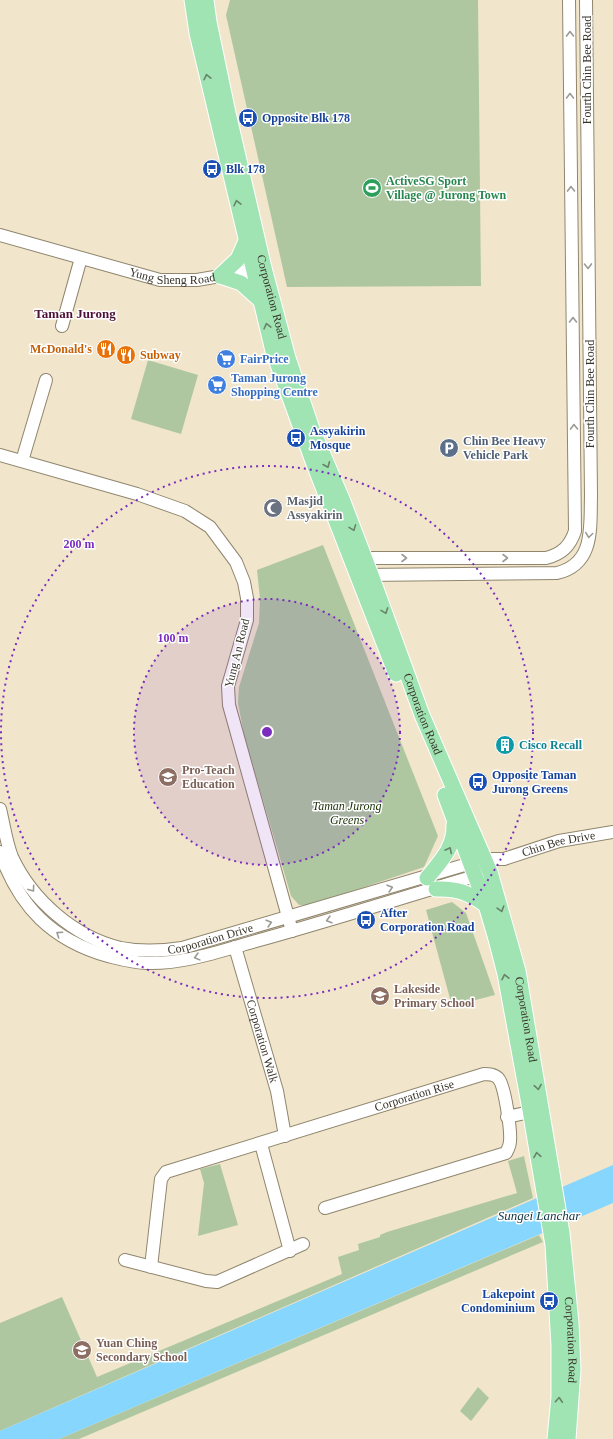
<svg xmlns="http://www.w3.org/2000/svg" width="613" height="1439" font-family="Georgia,serif">
<style>
.green{fill:#afc7a1}
.water{fill:#87d6fe}
.lines{fill:none;stroke-linecap:round;stroke-linejoin:round}
.minor-casing{stroke:#90866e;stroke-width:14}
.major-casing{stroke:#fff;stroke-width:17}
.minor{stroke:#fff;stroke-width:12}
.major{stroke:#a0e4b3;stroke-width:15}
.oneway{stroke:#9c9a94}
.oneway2{stroke:#678368}
.ring{fill:none;stroke:#7b2cbf;stroke-width:2;stroke-dasharray:2 4}
.labels{text-anchor:middle;stroke-width:3;stroke-linejoin:round;paint-order:stroke}
.street-label{font-size:12px;fill:#38342a;stroke:#fff}
.transit-label{font-size:12px;font-weight:bold;fill:#164399;stroke:#fff;text-anchor:start}
.leisure-label{font-size:12px;font-weight:bold;fill:#27864d;stroke:#fff;text-anchor:start}
.food-label{font-size:12px;font-weight:bold;fill:#c56008;stroke:#fff;text-anchor:end}
.shop-label{font-size:12px;font-weight:bold;fill:#366cbe;stroke:#fff;text-anchor:start}
.service-label{font-size:12px;font-weight:bold;fill:#4e5e75;stroke:#fff;text-anchor:start}
.worship-label{font-size:12px;font-weight:bold;fill:#5b616d;stroke:#fff;text-anchor:start}
.culture-label{font-size:12px;font-weight:bold;fill:#0d838f;stroke:#fff;text-anchor:start}
.education-label{font-size:12px;font-weight:bold;fill:#785e54;stroke:#fff;text-anchor:start}
.park-label{font-size:12px;font-style:italic;fill:#193205;stroke:#fff}
.neighbourhood-label{font-size:13px;font-weight:bold;fill:#4e1136;stroke:#fff}
.water-label{font-size:13px;font-style:italic;fill:#103445;stroke:#fff}
.centre{fill:#7b2cbf;stroke:#fff;stroke-width:2}
.ring-label{font-size:12px;text-anchor:middle;font-weight:bold;fill:#7b2cbf;stroke:#fff;stroke-width:3;stroke-linejoin:round;paint-order:stroke}
</style>
<rect width="100%" height="100%" fill="#f1e6cb"/>
<g class="green">
<polygon points="230,0 478,0 481,286 287,287 226,15"/>
<polygon points="148,360 198,375 181,434 131,419"/>
<polygon points="323,545 438,836 424,867 311,905 299,905 291,896 244,735 238,703 239,687 259,623 260,599 257,570"/>
<polygon points="452,902 466,913 495,995 452,1006 426,910"/>
<polygon points="524,1156 533,1198 0,1431 0,1323 62,1297 97,1377 342,1274 338,1257 359,1250 358,1244 380,1237 380,1235 387,1232 517,1193 508,1161"/>
<polygon points="220,1164 238,1225 198,1236 204,1183 200,1169"/>
<polygon points="539,1235 543,1242 79,1439 59,1439"/>
<polygon points="478,1387 489,1398 471,1421 460,1411"/>
</g>
<polygon class="water" points="613,1165 613,1203 59,1439 0,1439 0,1431"/>
<g class="lines">
<defs>
<g id="minor">
<path id="s1" d="M0,235L160,280H197L261,269"/>
<polyline points="62,326 81,258"/>
<polyline points="0,455 137,494 185,511 210,527 236,562 244,582 247,598 247,620 228,686 229,705 292,931"/>
<polyline points="22,461 46,380"/>
<path d="M357,558H546C562,554 570,546 575,531L569,0"/>
<path d="M363,575L557,573C595,564 590,527 591,496L586,0"/>
<path id="s2" d="M0,809C4,825 6,842 12,857C32,900 74,937 121,948C141,952 162,951 182,948L485,859H504L559,841L613,832"/>
<path d="M0,852C19,907 52,940 108,956C120,959 134,963 147,963C184,964 220,951 256,941C332,920 407,896 482,874"/>
<path id="s3" d="M235,947L277,1091L285,1136"/>
<polyline points="507,1117 530,1112"/>
<polyline points="261,1144 290,1251"/>
<polyline points="125,1260 206,1281 217,1282 303,1244"/>
<path id="s4" d="M151,1267L161,1179L166,1172L484,1074C489,1074 494,1074 498,1078C505,1085 511,1131 510,1141C510,1146 508,1149 506,1153L325,1208"/>
</g>
<g id="major">
<polyline points="192,0 197,33 273,351 314,464 396,674"/>
<path id="s5" d="M206,0L209,22L228,113L264,268L288,358L312,429L342,499L371,575L422,715L490,872L518,971L562,1233L571,1323L573,1370L568,1439"/>
<polyline points="220,276 241,283 260,300"/>
<polyline points="220,276 238,259 246,241"/>
<polyline points="445,795 486,905 496,939 505,974 529,1104 553,1245 559,1345 559,1397 555,1439"/>
<path d="M427,878C441,861 455,847 454,824"/>
<path d="M436,889C457,888 469,893 486,905"/>
</g>
</defs>
<use href="#minor" class="minor-casing"/>
<use href="#major" class="major-casing"/>
<use href="#minor" class="minor"/>
<use href="#major" class="major"/>
</g>
<defs><path id="oneway-chevron" d="M-2-3.5L2.5 0L-2 3.5" fill="none" stroke-width="1.6" stroke-linecap="round" stroke-linejoin="round"/></defs>
<g class="oneway">
<use href="#oneway-chevron" transform="translate(570 34) rotate(-91)"/>
<use href="#oneway-chevron" transform="translate(570 96) rotate(-90)"/>
<use href="#oneway-chevron" transform="translate(571 189) rotate(-91)"/>
<use href="#oneway-chevron" transform="translate(588 266) rotate(89)"/>
<use href="#oneway-chevron" transform="translate(573 320) rotate(-90)"/>
<use href="#oneway-chevron" transform="translate(574 427) rotate(-91)"/>
<use href="#oneway-chevron" transform="translate(589 535) rotate(98)"/>
<use href="#oneway-chevron" transform="translate(404 558)"/>
<use href="#oneway-chevron" transform="translate(505 558)"/>
<use href="#oneway-chevron" transform="translate(390 888) rotate(-16)"/>
<use href="#oneway-chevron" transform="translate(32 889) rotate(54)"/>
<use href="#oneway-chevron" transform="translate(329 920) rotate(164)"/>
<use href="#oneway-chevron" transform="translate(269 923) rotate(-16)"/>
<use href="#oneway-chevron" transform="translate(59 934) rotate(-146)"/>
<use href="#oneway-chevron" transform="translate(197 957) rotate(165)"/>
</g>
<g class="oneway2">
<use href="#oneway-chevron" transform="translate(207 77) rotate(-103)"/>
<use href="#oneway-chevron" transform="translate(237 203) rotate(-103)"/>
<use href="#oneway-chevron" transform="translate(267 326) rotate(-104)"/>
<use href="#oneway-chevron" transform="translate(327 465) rotate(67)"/>
<use href="#oneway-chevron" transform="translate(353 528) rotate(69)"/>
<use href="#oneway-chevron" transform="translate(385 611) rotate(70)"/>
<use href="#oneway-chevron" transform="translate(449 850) rotate(-63)"/>
<use href="#oneway-chevron" transform="translate(501 909) rotate(73)"/>
<use href="#oneway-chevron" transform="translate(505 977) rotate(-102)"/>
<use href="#oneway-chevron" transform="translate(538 1087) rotate(81)"/>
<use href="#oneway-chevron" transform="translate(537 1155) rotate(-99)"/>
<use href="#oneway-chevron" transform="translate(559 1400) rotate(-86)"/>
</g>
<circle cx="267" cy="732" r="133" fill="#7b2cbf" fill-opacity=".12"/>
<g class="ring">
<circle cx="267" cy="732" r="133"/>
<circle cx="267" cy="732" r="266"/>
</g>
<defs>
<symbol id="bus-disc" viewBox="-11 -11 22 22"><circle r="9.5" fill="#1a4fb4" stroke="#fff"/><path d="M-5-6H5V4H4V6H2V4H-2V6H-4V4H-5ZM-3.5-4V0h7V-4ZM-3.5 1.2v1.5H-2V1.2ZM2 1.2v1.5H3.5V1.2Z" fill="#fff"/></symbol>
<symbol id="stadium-disc" viewBox="-11 -11 22 22"><circle r="9.5" fill="#2e9e5b" stroke="#fff"/><path d="M0-5a6.5 5 0 1 0 0 10a6.5 5 0 1 0 0-10ZM-3.5-1.8h7v3.6h-7Z" fill="#fff"/></symbol>
<symbol id="restaurant-disc" viewBox="-11 -11 22 22"><circle r="9.5" fill="#e8710a" stroke="#fff"/><path d="M-5-6h1v4h1v-4h1v4h1v-4h1v5L-1.5 .5V6h-2V.5L-5-1ZM5-6V6H3V1.5H1.5Q1.5-4 5-6Z" fill="#fff"/></symbol>
<symbol id="supermarket-disc" viewBox="-11 -11 22 22"><circle r="9.5" fill="#3f7fe0" stroke="#fff"/><path d="M-6-5.5h2.5l.6 2H6L4.5 2H-2.5L-4.4-4H-6ZM-1.5 3.2a1.3 1.3 0 1 0 .1 0ZM3 3.2a1.3 1.3 0 1 0 .1 0Z" fill="#fff"/></symbol>
<symbol id="parking-disc" viewBox="-11 -11 22 22"><circle r="9.5" fill="#5c6f8a" stroke="#fff"/><path d="M-3.5-5.5H1a3.5 3.5 0 0 1 0 7H-1V5.5H-3.5ZM-1-3.4V-.6H.8a1.4 1.4 0 0 0 0-2.8Z" fill="#fff"/></symbol>
<symbol id="mosque-disc" viewBox="-11 -11 22 22"><circle r="9.5" fill="#6b7280" stroke="#fff"/><path d="M3.5-4.9A6 6 0 1 0 3.5 4.9A5 5 0 1 1 3.5-4.9Z" fill="#fff"/></symbol>
<symbol id="building-disc" viewBox="-11 -11 22 22"><circle r="9.5" fill="#0f9aa8" stroke="#fff"/><path d="M-4-6H4V6H1V3H-1V6H-4ZM-2.5-4.3h1.7v1.8h-1.7ZM.8-4.3h1.7v1.8H.8ZM-2.5-1h1.7V.8h-1.7ZM.8-1h1.7V.8H.8Z" fill="#fff"/></symbol>
<symbol id="school-disc" viewBox="-11 -11 22 22"><circle r="9.5" fill="#8d6e63" stroke="#fff"/><path d="M0-5L7-2L0 1L-7-2ZM-4 1L0 2.5L4 1V4Q0 6-4 4Z" fill="#fff"/></symbol>
</defs>
<g fill-rule="evenodd">
<use href="#bus-disc" x="237" y="107" width="22" height="22"/>
<use href="#bus-disc" x="201" y="158" width="22" height="22"/>
<use href="#stadium-disc" x="361" y="177" width="22" height="22"/>
<use href="#restaurant-disc" x="95" y="338" width="22" height="22"/>
<use href="#restaurant-disc" x="115" y="344" width="22" height="22"/>
<use href="#supermarket-disc" x="215" y="348" width="22" height="22"/>
<use href="#supermarket-disc" x="206" y="374" width="22" height="22"/>
<use href="#bus-disc" x="285" y="427" width="22" height="22"/>
<use href="#parking-disc" x="438" y="437" width="22" height="22"/>
<use href="#mosque-disc" x="262" y="497" width="22" height="22"/>
<use href="#building-disc" x="494" y="734" width="22" height="22"/>
<use href="#school-disc" x="157" y="766" width="22" height="22"/>
<use href="#bus-disc" x="467" y="771" width="22" height="22"/>
<use href="#bus-disc" x="355" y="909" width="22" height="22"/>
<use href="#school-disc" x="369" y="985" width="22" height="22"/>
<use href="#bus-disc" x="538" y="1290" width="22" height="22"/>
<use href="#school-disc" x="71" y="1339" width="22" height="22"/>
</g>
<g class="labels">
<g class="street-label">
<text transform="translate(587 70) rotate(-90)" y="4">Fourth Chin Bee Road</text>
<text dy="4" stroke="none"><textPath href="#s1" startOffset="178">Yung Sheng Road</textPath></text>
<text dy="4" stroke="none"><textPath href="#s5" startOffset="304">Corporation Road</textPath></text>
<text transform="translate(590 394) rotate(-90)" y="4">Fourth Chin Bee Road</text>
<text transform="translate(237 653) rotate(-76)" y="4">Yung An Road</text>
<text dy="4" stroke="none"><textPath href="#s5" startOffset="748">Corporation Road</textPath></text>
<text dy="4" stroke="none"><textPath href="#s2" startOffset="649">Chin Bee Drive</textPath></text>
<text dy="4" stroke="none"><textPath href="#s2" startOffset="287">Corporation Drive</textPath></text>
<text dy="4" stroke="none"><textPath href="#s5" startOffset="1072">Corporation Road</textPath></text>
<text dy="4" stroke="none"><textPath href="#s3" startOffset="98">Corporation Walk</textPath></text>
<text dy="4" stroke="none"><textPath href="#s4" startOffset="357">Corporation Rise</textPath></text>
<text dy="4" stroke="none"><textPath href="#s5" startOffset="1396">Corporation Road</textPath></text>
</g>
<g class="transit-label">
<text x="262" y="122">Opposite Blk 178</text>
<text x="226" y="173">Blk 178</text>
<text x="310" y="435">Assyakirin<tspan x="310" dy="14">Mosque</tspan></text>
<text x="492" y="779">Opposite Taman<tspan x="492" dy="14">Jurong Greens</tspan></text>
<text x="380" y="917">After<tspan x="380" dy="14">Corporation Road</tspan></text>
<text x="535" y="1298" text-anchor="end">Lakepoint<tspan x="535" dy="14">Condominium</tspan></text>
</g>
<g class="leisure-label">
<text x="386" y="185">ActiveSG Sport<tspan x="386" dy="14">Village @ Jurong Town</tspan></text>
</g>
<g class="food-label">
<text x="92" y="353">McDonald's</text>
<text x="140" y="359" text-anchor="start">Subway</text>
</g>
<g class="shop-label">
<text x="240" y="363">FairPrice</text>
<text x="231" y="382">Taman Jurong<tspan x="231" dy="14">Shopping Centre</tspan></text>
</g>
<g class="service-label">
<text x="463" y="445">Chin Bee Heavy<tspan x="463" dy="14">Vehicle Park</tspan></text>
</g>
<g class="worship-label">
<text x="287" y="505">Masjid<tspan x="287" dy="14">Assyakirin</tspan></text>
</g>
<g class="culture-label">
<text x="519" y="749">Cisco Recall</text>
</g>
<g class="education-label">
<text x="182" y="774">Pro-Teach<tspan x="182" dy="14">Education</tspan></text>
<text x="394" y="993">Lakeside<tspan x="394" dy="14">Primary School</tspan></text>
<text x="96" y="1347">Yuan Ching<tspan x="96" dy="14">Secondary School</tspan></text>
</g>
<g class="park-label">
<text x="347" y="810">Taman Jurong<tspan x="347" dy="14">Greens</tspan></text>
</g>
<g class="neighbourhood-label">
<text x="75" y="318">Taman Jurong</text>
</g>
<g class="water-label">
<text x="539" y="1220">Sungei Lanchar</text>
</g>
</g>
<circle cx="267" cy="732" r="6" class="centre"/>
<g class="ring-label">
<text x="79" y="548">200 m</text>
<text x="173" y="642">100 m</text>
</g>
</svg>
